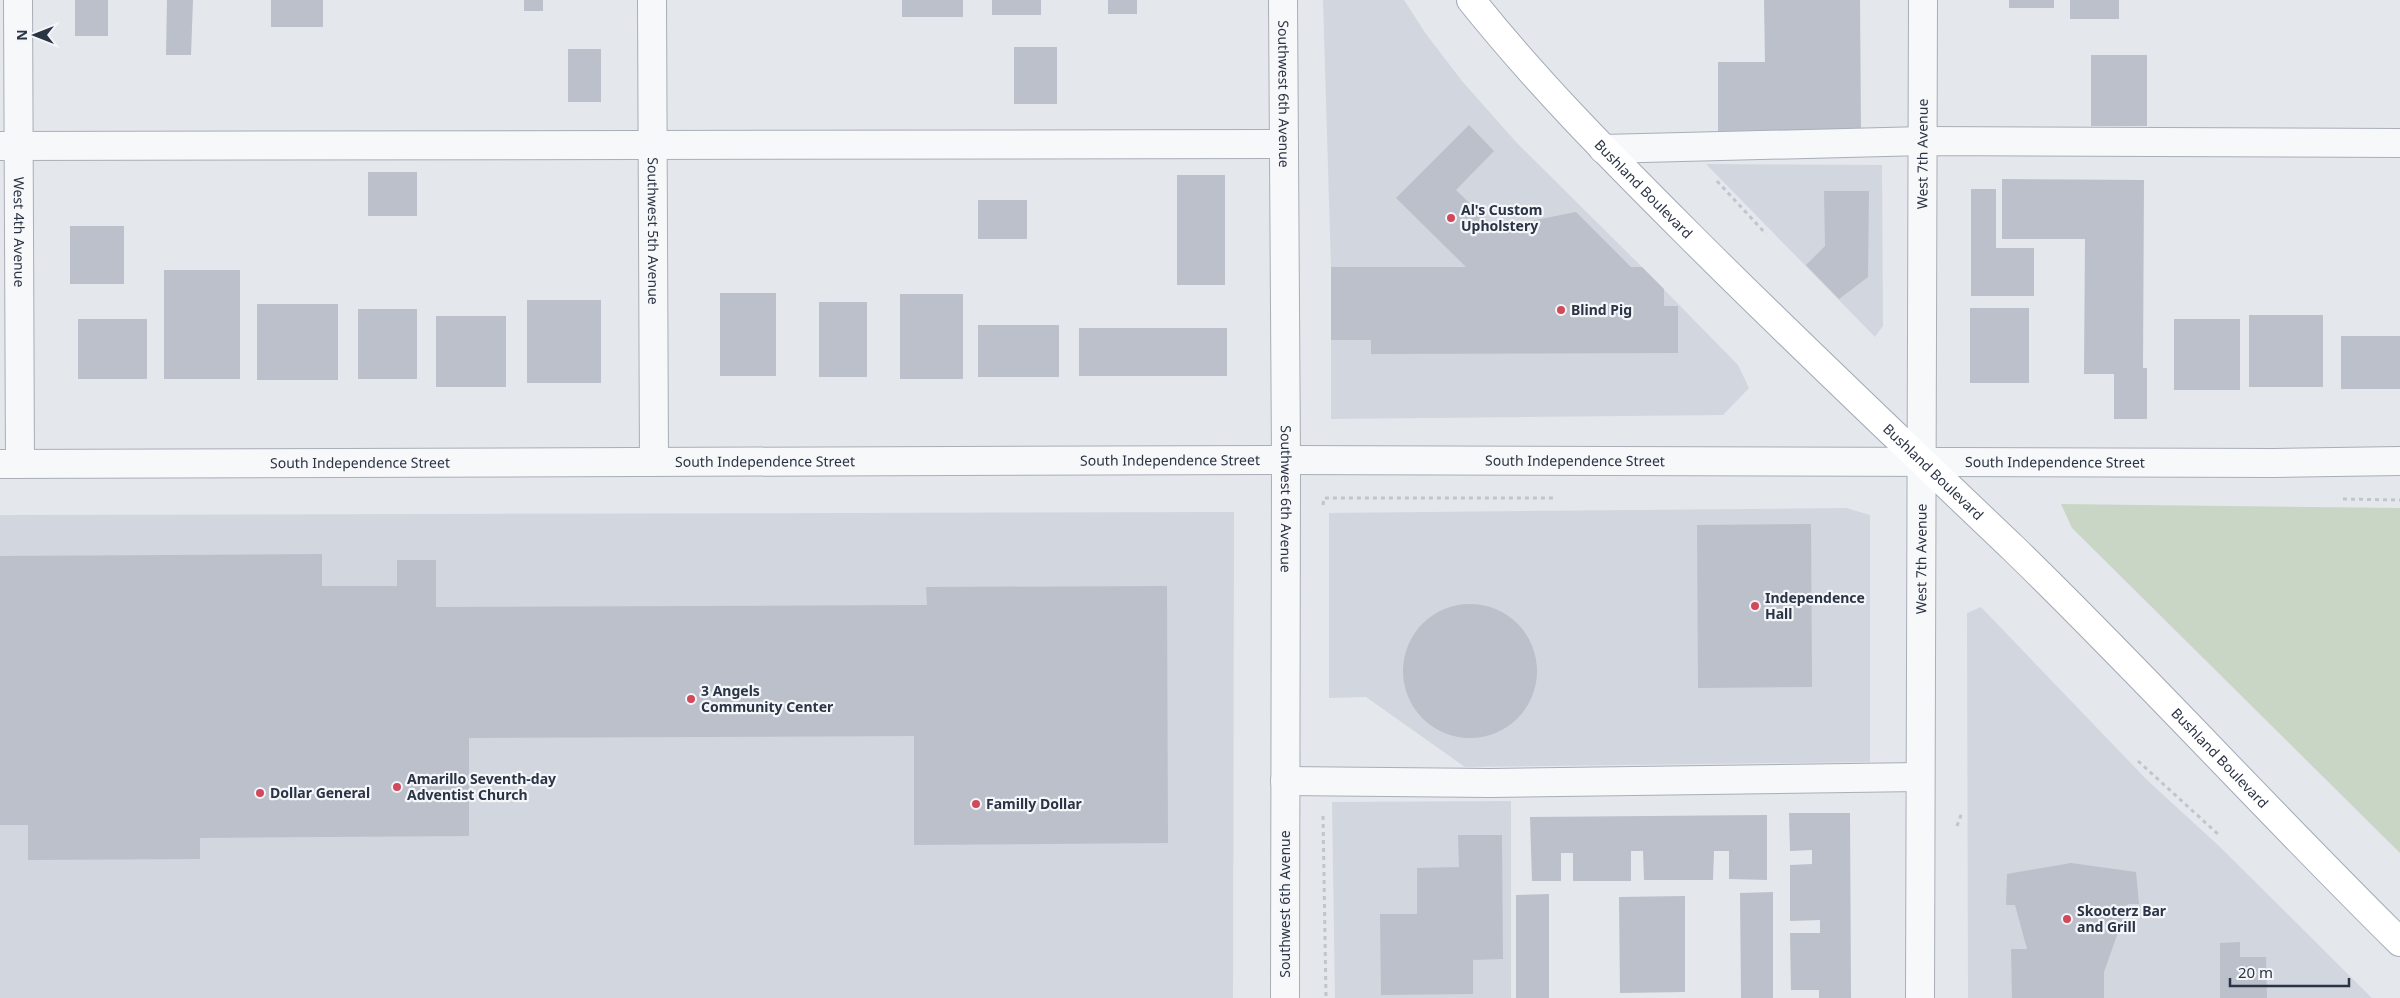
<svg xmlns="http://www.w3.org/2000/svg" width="2400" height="998" font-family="'Noto Sans',sans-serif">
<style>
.built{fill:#d2d6de}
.green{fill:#c9d6c5}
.building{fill:#bbc0ca}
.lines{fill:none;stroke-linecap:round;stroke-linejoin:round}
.minor-casing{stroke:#a9aeb7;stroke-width:30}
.major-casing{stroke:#a3abb8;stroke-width:30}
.path{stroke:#c2c5cb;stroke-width:3;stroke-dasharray:4 4;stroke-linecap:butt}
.minor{stroke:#f7f8fa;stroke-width:28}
.major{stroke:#fff;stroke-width:28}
.poi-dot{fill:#d1495b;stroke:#f4f6f9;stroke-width:2}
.labels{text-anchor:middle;stroke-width:4.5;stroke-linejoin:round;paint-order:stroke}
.street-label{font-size:14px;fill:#2b3445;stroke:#f4f6f9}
.poi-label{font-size:14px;font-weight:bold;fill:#2b3445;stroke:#f4f6f9;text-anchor:start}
</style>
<rect width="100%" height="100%" fill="#e4e7ec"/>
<g class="built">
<polygon points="1323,0 1404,0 1426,34 1462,81 1516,142 1642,267 1738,365 1749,388 1723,415 1331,419 1331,267"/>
<polygon points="1706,164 1882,165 1883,326 1875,337"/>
<polygon points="1846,508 1870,515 1870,762 1465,767 1366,697 1329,698 1329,513"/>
<polygon points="1234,512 1233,998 0,998 0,515"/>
<polygon points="1981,607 2147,780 2219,846 2372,998 1968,998 1967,613"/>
<polygon points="1511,801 1511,998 1335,998 1332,802"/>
</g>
<polygon class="green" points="2061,504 2400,508 2400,853 2072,528"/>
<g class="building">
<rect x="75" y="0" width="33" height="36"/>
<polygon points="167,0 193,0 191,55 166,55"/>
<rect x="271" y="0" width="52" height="27"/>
<rect x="524" y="0" width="19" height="11"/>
<rect x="902" y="0" width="61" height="17"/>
<rect x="992" y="0" width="49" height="15"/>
<rect x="1108" y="0" width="29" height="14"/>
<polygon points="1764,0 1860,0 1861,130 1718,131 1718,62 1765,62"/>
<rect x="2009" y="0" width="45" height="8"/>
<rect x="2070" y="0" width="49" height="19"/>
<rect x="1014" y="47" width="43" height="57"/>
<rect x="568" y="49" width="33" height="53"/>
<rect x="2091" y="55" width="56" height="71"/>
<polygon points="1469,125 1494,151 1456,190 1495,228 1576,212 1631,267 1642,267 1664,289 1664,306 1678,306 1678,353 1371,354 1371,340 1331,340 1331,267 1466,267 1396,198"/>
<rect x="368" y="172" width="49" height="44"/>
<rect x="1177" y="175" width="48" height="110"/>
<polygon points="2002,179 2144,180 2143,368 2147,368 2147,419 2114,419 2114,374 2084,374 2085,239 2002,239"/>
<polygon points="1971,189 1996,189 1996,248 2034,248 2034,296 1971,296"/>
<polygon points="1824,191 1869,191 1868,277 1839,299 1806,265 1825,246"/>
<rect x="978" y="200" width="49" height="39"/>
<rect x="70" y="226" width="54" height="58"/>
<rect x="164" y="270" width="76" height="109"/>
<rect x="720" y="293" width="56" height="83"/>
<rect x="900" y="294" width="63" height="85"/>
<rect x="527" y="300" width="74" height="83"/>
<rect x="819" y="302" width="48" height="75"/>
<rect x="257" y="304" width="81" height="76"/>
<rect x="1970" y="308" width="59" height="75"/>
<rect x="358" y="309" width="59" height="70"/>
<rect x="2249" y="315" width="74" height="72"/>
<rect x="436" y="316" width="70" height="71"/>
<rect x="78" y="319" width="69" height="60"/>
<rect x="2174" y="319" width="66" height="71"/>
<rect x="978" y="325" width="81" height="52"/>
<rect x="1079" y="328" width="148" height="48"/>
<rect x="2341" y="336" width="59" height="53"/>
<polygon points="1811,524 1812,687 1698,688 1697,525"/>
<polygon points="322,554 322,586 397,586 397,560 436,560 436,607 927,605 926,587 1167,586 1168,843 914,845 914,736 469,738 469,836 200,838 200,859 28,860 28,825 0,825 0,556"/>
<circle cx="1470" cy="671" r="67"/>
<polygon points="1789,813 1850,813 1851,998 1819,998 1819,990 1791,990 1790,933 1820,933 1820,920 1790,921 1790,865 1812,864 1812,850 1790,851"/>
<polygon points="1767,815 1767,880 1729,879 1729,851 1714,851 1713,880 1644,880 1643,851 1631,851 1631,881 1573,881 1573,853 1561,853 1561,881 1532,881 1530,817"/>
<polygon points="1458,835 1502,835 1503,959 1473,960 1473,994 1381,995 1380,914 1417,914 1417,868 1459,867"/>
<polygon points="2071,863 2136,872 2139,904 2128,904 2104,972 2104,998 2012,998 2011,949 2027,949 2015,905 2006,905 2007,874"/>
<polygon points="1773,892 1773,998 1741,998 1740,893"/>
<polygon points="1549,894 1549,998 1516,998 1516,895"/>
<polygon points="1685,896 1685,992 1620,993 1619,897"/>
<polygon points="2240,942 2240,957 2266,957 2267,998 2220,998 2220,943"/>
</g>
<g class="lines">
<defs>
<g id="minor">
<path id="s1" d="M18,0L20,464"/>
<path id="s2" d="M652,0L654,462"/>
<path id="s3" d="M1283,0L1286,460L1285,998"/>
<polyline points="0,146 1284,144"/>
<polyline points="1603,149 1924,141 2400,143"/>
<path id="s4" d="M0,464L1286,460L2274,463L2400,461"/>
<polyline points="1285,781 1490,783 1920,777"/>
<path id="s5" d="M1920,998L1923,0"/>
</g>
<g id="major">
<path id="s6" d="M1471,0C1538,84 1613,159 1688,234C1795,341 1904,444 2013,548C2145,676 2269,813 2400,942"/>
</g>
</defs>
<use href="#minor" class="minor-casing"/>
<use href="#major" class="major-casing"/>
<g class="path">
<polyline points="1717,181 1766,234"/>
<polyline points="2343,499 2400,500"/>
<polyline points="1323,505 1324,498 1557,498"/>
<polyline points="2138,761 2219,835"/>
<polyline points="1323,816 1326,998"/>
<polyline points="1957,826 1962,812"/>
</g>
<use href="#minor" class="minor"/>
<use href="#major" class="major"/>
</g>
<g class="poi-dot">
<circle cx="1451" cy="218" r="5"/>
<circle cx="1561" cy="310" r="5"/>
<circle cx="1755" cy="606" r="5"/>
<circle cx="691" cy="699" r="5"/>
<circle cx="397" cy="787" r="5"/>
<circle cx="260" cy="793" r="5"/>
<circle cx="976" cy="804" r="5"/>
<circle cx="2067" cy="919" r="5"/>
</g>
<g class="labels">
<g class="street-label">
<text dy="5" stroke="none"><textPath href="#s3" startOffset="94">Southwest 6th Avenue</textPath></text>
<text dy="5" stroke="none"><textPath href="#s5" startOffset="844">West 7th Avenue</textPath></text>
<text dy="5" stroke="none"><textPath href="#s6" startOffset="256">Bushland Boulevard</textPath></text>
<text dy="5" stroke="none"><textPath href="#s2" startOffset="231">Southwest 5th Avenue</textPath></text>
<text dy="5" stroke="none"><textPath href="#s1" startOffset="232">West 4th Avenue</textPath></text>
<text dy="5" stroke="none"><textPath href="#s4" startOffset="1170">South Independence Street</textPath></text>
<text dy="5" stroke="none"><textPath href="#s4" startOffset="1575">South Independence Street</textPath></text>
<text dy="5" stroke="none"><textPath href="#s4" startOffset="765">South Independence Street</textPath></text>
<text dy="5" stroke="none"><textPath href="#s4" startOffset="2055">South Independence Street</textPath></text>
<text dy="5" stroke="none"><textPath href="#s4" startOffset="360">South Independence Street</textPath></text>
<text dy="5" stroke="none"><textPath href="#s6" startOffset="661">Bushland Boulevard</textPath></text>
<text dy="5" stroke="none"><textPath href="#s3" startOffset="499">Southwest 6th Avenue</textPath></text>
<text dy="5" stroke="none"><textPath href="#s5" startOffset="439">West 7th Avenue</textPath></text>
<text dy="5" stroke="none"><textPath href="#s6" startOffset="1066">Bushland Boulevard</textPath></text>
<text transform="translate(1285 904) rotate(-90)" y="5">Southwest 6th Avenue</text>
</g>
<g class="poi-label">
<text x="1461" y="215">Al's Custom<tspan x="1461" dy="16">Upholstery</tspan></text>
<text x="1571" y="315">Blind Pig</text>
<text x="1765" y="603">Independence<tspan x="1765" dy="16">Hall</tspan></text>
<text x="701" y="696">3 Angels<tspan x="701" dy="16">Community Center</tspan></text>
<text x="407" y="784">Amarillo Seventh-day<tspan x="407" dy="16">Adventist Church</tspan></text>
<text x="270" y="798">Dollar General</text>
<text x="986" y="809">Familly Dollar</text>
<text x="2077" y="916">Skooterz Bar<tspan x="2077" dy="16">and Grill</tspan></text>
</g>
</g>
<g transform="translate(35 35) rotate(270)" stroke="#f4f6f9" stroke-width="4" paint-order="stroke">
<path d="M0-4L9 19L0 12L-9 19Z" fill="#2b3445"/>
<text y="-8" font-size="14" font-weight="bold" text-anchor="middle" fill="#2b3445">N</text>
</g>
<path d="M2230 978v8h119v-8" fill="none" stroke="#2b3445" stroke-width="2.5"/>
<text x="2238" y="978" font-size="15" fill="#2b3445" stroke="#f4f6f9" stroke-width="4" paint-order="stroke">20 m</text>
</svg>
